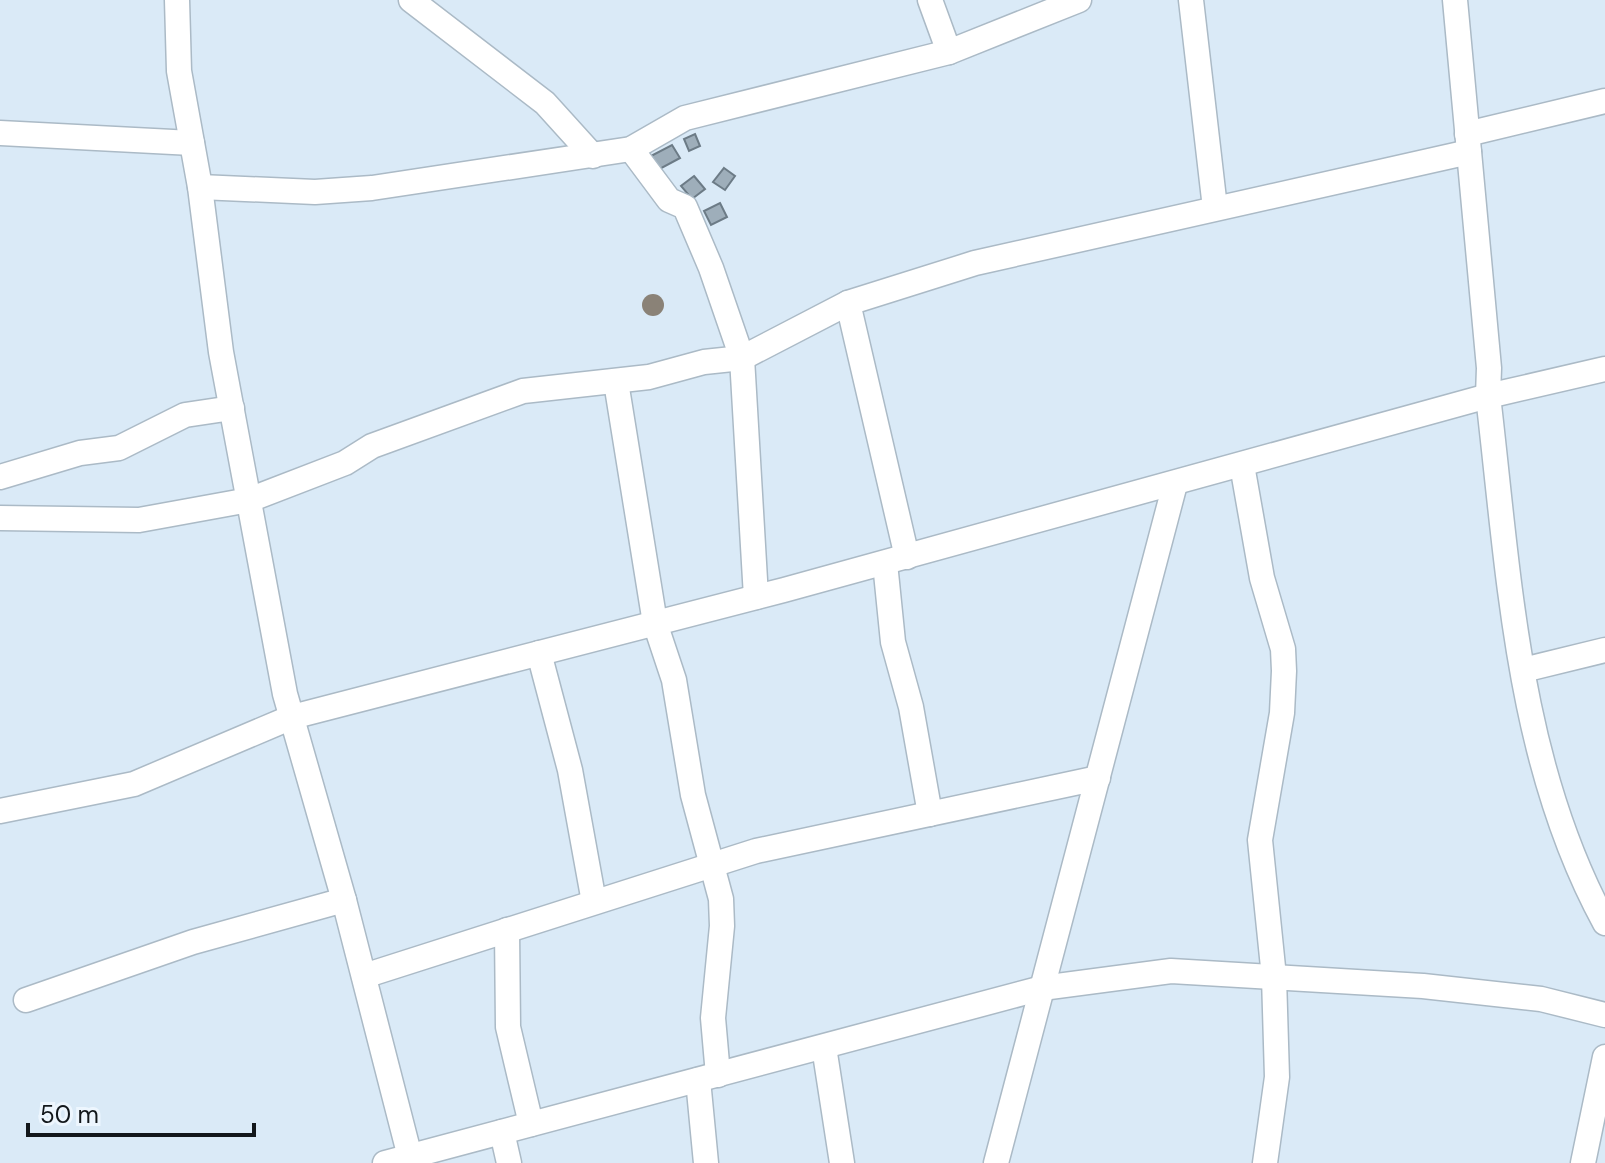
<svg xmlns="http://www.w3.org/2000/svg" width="1605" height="1163" font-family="'DM Sans',sans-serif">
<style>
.building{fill:#9eaeba;stroke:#6c7b86;stroke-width:2}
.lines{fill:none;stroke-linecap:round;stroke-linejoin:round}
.minor-casing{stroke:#abbac6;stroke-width:27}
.minor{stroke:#fff;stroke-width:24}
.tree{fill:#8a8277}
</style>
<rect width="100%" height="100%" fill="#daeaf7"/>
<g class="building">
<polygon points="695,134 700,146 689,151 684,139"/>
<polygon points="672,145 680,158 656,171 649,157"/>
<polygon points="724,168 735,176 725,190 713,182"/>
<polygon points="694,176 705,189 692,199 681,186"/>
<polygon points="720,203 727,217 711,225 704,211"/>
</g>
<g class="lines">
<defs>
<g id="minor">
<polyline points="177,0 179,71 200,187 221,352 285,694 344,900 410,1157"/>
<polyline points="411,0 545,103 593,156"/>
<polyline points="930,0 949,52"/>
<polyline points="1191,0 1215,208"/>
<path d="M1455,0L1489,368L1488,396C1509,574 1517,762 1605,923"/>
<polyline points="0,133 192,143"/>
<polyline points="1467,134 1605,101"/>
<polyline points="631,149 669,200 685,207 711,268 742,358 756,597"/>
<polyline points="200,187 315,192 372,188 631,149 685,118 949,52 1079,0"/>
<polyline points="848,303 907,557"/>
<polyline points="616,382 655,623 674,680 693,795 721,899 722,926 713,1018 718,1075"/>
<polyline points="1242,465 1262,578 1283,649 1284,671 1282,713 1260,840 1274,977 1277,1077 1265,1163"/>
<polyline points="0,477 80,453 119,448 185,415 232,408"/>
<polyline points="0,518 139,520 249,500 345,463 372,446 523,391 649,377 704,362 742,358 848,303 975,263 1469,152"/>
<polyline points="885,563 893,642 911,707 930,814"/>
<polyline points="539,653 570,770 594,902"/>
<polyline points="1523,670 1605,650"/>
<polyline points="0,811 134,784 292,717 784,590 1488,396 1605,369"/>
<polyline points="507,930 508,1027 531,1124"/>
<polyline points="364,976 756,851 1098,778"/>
<polyline points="26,1000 193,942 344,900"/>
<polyline points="824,1047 842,1163"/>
<polyline points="698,1080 706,1163"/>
<polyline points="502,1132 509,1163"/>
<polyline points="385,1163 1042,988 1171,971 1423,986 1541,999 1605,1015"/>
<polyline points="996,1163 1175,484"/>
<polyline points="1583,1163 1605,1057"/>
</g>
</defs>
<use href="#minor" class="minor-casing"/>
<use href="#minor" class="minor"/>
</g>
<circle class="tree" cx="653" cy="305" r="11"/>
<path d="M28 1123v12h226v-12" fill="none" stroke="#12171b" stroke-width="4"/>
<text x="40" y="1123" font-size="24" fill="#12171b" stroke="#edf6fe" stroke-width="6" paint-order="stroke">50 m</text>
</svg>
